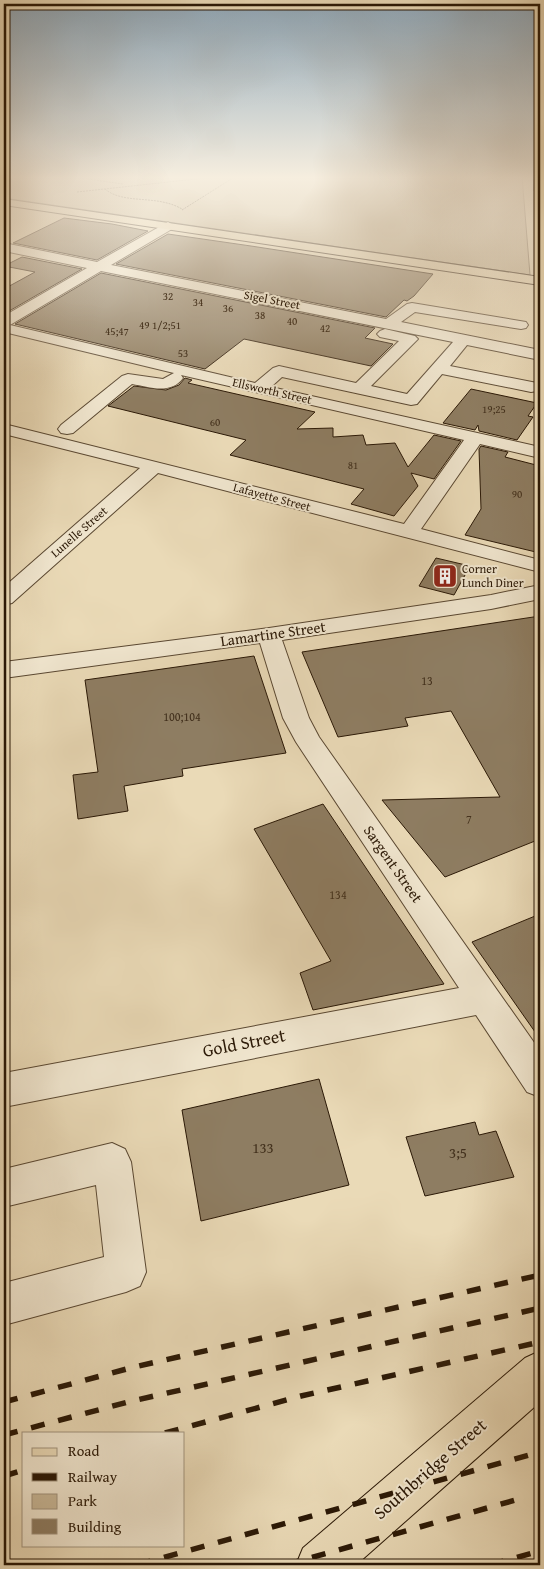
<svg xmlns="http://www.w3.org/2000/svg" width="544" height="1569" font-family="'Gentium Book Plus',serif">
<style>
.green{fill:#c9b999;stroke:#7a6850}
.building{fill:#8e7d62;stroke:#2a1806}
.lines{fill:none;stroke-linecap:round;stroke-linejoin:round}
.minor-casing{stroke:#5a4832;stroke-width:2}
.major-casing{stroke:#2a1806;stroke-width:2}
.path{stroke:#2a1806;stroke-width:1;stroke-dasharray:2 1;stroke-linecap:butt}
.minor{fill:#f1e7d0;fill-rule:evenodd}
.major{fill:#eadab7;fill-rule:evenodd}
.rail{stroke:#2a1806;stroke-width:5.5;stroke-dasharray:14 14;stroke-linecap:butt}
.labels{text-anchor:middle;stroke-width:4;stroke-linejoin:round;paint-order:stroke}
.far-number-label{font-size:11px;fill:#43311d}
.far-street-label{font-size:12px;fill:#2a1806;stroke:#f1e7d0}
.far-poi-label{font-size:12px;fill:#2a1806;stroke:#f1e7d0;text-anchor:start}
.number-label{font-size:12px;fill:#43311d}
.street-label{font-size:15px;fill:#2a1806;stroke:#f1e7d0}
.near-number-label{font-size:15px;fill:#43311d}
.near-street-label{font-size:18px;fill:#2a1806;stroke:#f1e7d0}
</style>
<rect width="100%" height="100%" fill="#eadab7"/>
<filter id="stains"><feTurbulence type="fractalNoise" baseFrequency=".004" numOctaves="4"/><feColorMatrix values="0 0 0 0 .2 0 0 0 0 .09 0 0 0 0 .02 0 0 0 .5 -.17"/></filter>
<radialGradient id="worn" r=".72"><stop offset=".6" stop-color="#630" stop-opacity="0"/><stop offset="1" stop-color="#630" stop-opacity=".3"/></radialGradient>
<polygon class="green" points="4,176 522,176 530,275 4,198"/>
<g class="building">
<polygon points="64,218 112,224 148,231 97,260 13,243"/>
<polygon points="168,234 251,246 433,274 414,296 407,301 404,300 386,317 116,264"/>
<polygon points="22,257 82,269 4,314 4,289 35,272 4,266"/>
<polygon points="101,273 375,328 365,338 393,344 371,366 244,339 205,369 15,324"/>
<polygon points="185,378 192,380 188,383 315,412 297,429 333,428 333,437 363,435 366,445 395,443 408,467 434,435 461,441 434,479 411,473 418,486 394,516 351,504 364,489 230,455 246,440 108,406 134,386 166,390 179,385"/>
<polygon points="471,389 537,403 528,416 533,417 517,440 479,431 478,425 475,430 443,423"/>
<polygon points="481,446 508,452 505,457 540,466 540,553 465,535 481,509 479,449"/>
<polygon points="436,558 470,566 454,595 419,586"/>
<polygon points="540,616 540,839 445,877 382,800 500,797 451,711 405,718 408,726 338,737 302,652"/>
<polygon points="254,656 286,753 182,769 183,776 124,786 128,811 78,819 73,775 98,772 85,680"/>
<polygon points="323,804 444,984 313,1010 300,973 331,961 254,829"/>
<polygon points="540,914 540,1039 472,942"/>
<polygon points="319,1079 349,1185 201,1221 182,1110"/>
<polygon points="475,1122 479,1135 496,1131 514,1177 425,1196 406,1137"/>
</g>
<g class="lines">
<defs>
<g id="minor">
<path d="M168,222L174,226L172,229L111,265L386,319L407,304L412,303L526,322L528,325L526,328L521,329L415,312L401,322L540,350V360L467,345L450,366L537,383L539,387L537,391L531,392L442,374L417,404L411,405L282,377L271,387L540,447V458L480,444L421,529L540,560V572L158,473L12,603L4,605V587L140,468L4,434V424L404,524L464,440L181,375L183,378C171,395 149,387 132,384L73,433L67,434L61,433L58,429L61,425L122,376L128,374L163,379L174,373L4,332V316L87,268L4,251V243L97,262ZM101,271L453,342L407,394L371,386L418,339L415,336L385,329L380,331L377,334L380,337L399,341L356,383L279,366L273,368L255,383L10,325Z"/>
<polygon points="540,585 540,599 491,609 282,640 309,718 319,737 540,1051 540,1097 527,1092 476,1015 4,1107 4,1073 459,988 296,742 283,718 260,643 4,678 4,662 269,628 491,595"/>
<polygon points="112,1143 125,1149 131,1162 146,1272 140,1286 126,1292 4,1325 4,1283 104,1257 96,1185 4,1207 4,1169"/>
</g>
<g id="major">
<polygon points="534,176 540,176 540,193 534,190"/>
<polygon points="4,199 540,277 540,285 4,205"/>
<polygon points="540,1351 540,1402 356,1565 296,1565 303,1548 525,1358"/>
</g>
</defs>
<use href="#minor" class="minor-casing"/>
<use href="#major" class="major-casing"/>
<g class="path">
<polyline points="4,179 16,176"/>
<polyline points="88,179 123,184"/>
<path d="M105,189C124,205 156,194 182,209"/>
<polyline points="77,192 223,176"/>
<polyline points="182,210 236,176"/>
</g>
<use href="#minor" class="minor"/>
<use href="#major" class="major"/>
<g class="rail">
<polyline points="4,1402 134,1367 540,1275"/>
<polyline points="165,1433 301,1396 540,1342"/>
<polyline points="4,1435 128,1402 540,1308"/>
<polyline points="4,1476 24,1470"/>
<polyline points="137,1565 540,1452"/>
<polyline points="285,1565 519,1499"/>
<polyline points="490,1565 540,1551"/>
</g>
</g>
<linearGradient id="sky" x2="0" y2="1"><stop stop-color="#8fa9bc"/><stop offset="0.45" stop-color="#f6eedf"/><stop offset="1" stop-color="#f6eedf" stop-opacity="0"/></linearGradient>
<rect width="544" height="395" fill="url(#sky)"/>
<defs>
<symbol id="building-square" viewBox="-11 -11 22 22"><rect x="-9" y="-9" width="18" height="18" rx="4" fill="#8f2418" stroke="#f1e7d0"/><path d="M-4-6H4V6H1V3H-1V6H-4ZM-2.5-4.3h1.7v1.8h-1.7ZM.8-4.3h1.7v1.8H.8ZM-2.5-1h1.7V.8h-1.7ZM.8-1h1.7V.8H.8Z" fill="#fff"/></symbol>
</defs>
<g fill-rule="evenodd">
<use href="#building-square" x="431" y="562" width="28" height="28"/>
</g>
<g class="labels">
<g class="far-number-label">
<text x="168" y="300">32</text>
<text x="198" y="306">34</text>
<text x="228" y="312">36</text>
<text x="260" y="319">38</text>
<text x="292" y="325">40</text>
<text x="160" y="329">49 1/2;51</text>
<text x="325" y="332">42</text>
<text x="117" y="335">45;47</text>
<text x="183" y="357">53</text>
<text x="494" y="413">19;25</text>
<text x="215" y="426">60</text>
<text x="353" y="469">81</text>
<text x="517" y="498">90</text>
</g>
<g class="far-street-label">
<text transform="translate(272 300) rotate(11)" y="4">Sigel Street</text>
<text transform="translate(272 391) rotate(13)" y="4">Ellsworth Street</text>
<text transform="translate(272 497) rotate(15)" y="4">Lafayette Street</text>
<text transform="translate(79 532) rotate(-41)" y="4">Lunelle Street</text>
</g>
<g class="far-poi-label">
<text x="462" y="573">Corner<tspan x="462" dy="14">Lunch Diner</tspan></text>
</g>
<g class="number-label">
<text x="427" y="685">13</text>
<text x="182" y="721">100;104</text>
<text x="469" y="824">7</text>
<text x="338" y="899">134</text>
</g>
<g class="street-label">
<text transform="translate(273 634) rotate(-8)" y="5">Lamartine Street</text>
<text transform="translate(393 864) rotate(55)" y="5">Sargent Street</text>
</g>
<g class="near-number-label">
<text x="263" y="1153">133</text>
<text x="458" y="1158">3;5</text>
</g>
<g class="near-street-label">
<text transform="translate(244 1043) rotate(-11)" y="6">Gold Street</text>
<text transform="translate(430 1469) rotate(-41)" y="6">Southbridge Street</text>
</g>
</g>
<rect width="544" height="1569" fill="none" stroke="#eadab7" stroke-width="20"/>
<rect x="5" y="5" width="534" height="1559" fill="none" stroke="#2a1806" stroke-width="2.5"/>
<rect x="10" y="10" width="524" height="1549" fill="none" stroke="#2a1806"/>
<rect x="22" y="1432" width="162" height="115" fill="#f1e7d0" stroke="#a1947f"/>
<rect x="32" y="1448" width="25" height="8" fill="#eadab7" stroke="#a1947f"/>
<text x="68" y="1456" font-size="15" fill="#2a1806">Road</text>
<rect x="32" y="1473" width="25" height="8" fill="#2a1806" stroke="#a1947f"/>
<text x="68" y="1482" font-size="15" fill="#2a1806">Railway</text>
<rect x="32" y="1494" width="25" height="15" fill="#c9b999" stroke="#a1947f"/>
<text x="68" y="1506" font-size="15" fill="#2a1806">Park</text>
<rect x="32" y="1519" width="25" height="15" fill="#8e7d62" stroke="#a1947f"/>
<text x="68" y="1532" font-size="15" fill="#2a1806">Building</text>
<rect width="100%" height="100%" filter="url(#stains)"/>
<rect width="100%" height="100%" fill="url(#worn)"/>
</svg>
